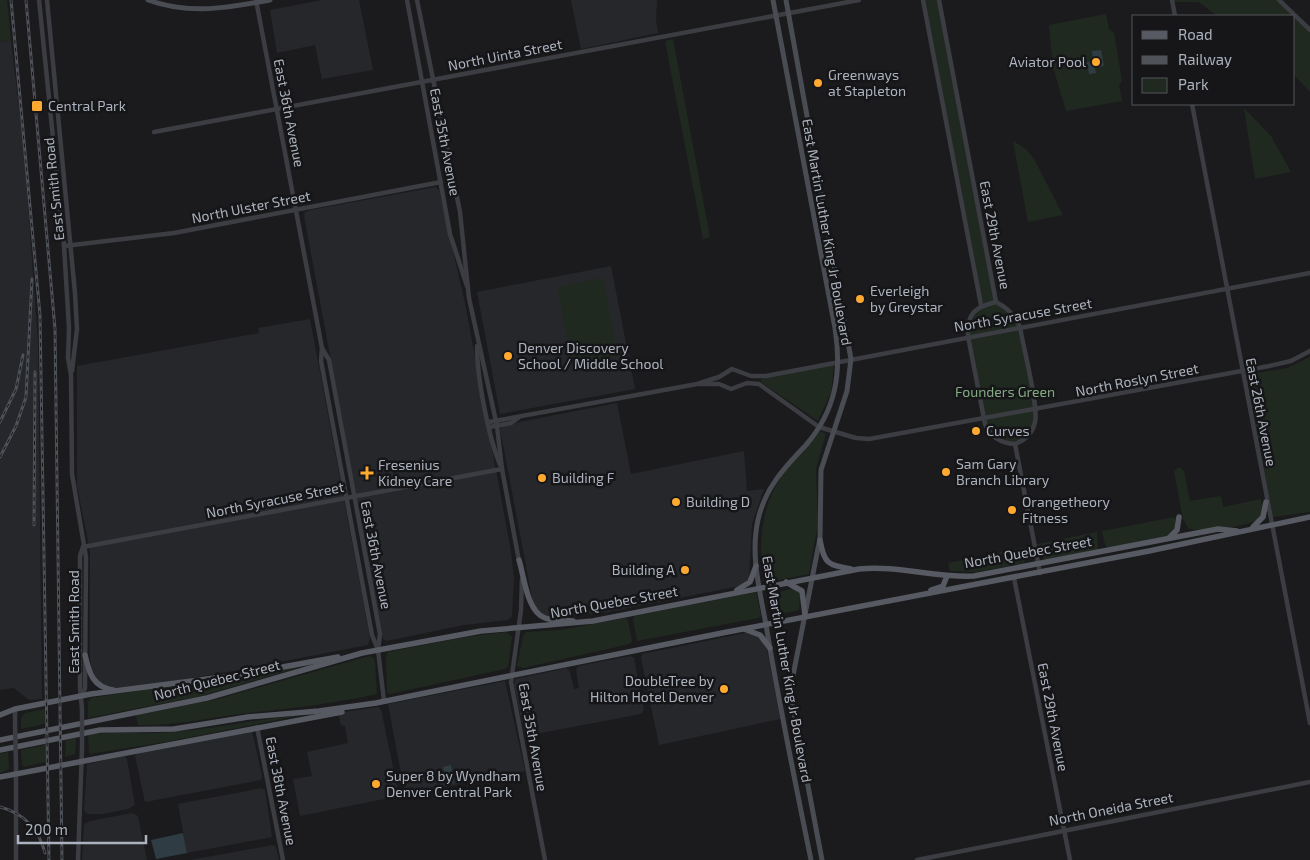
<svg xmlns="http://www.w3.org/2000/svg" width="1310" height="860" font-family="'Exo 2',sans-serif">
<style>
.built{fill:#26272b}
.green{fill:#202920}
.water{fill:#2f3c43}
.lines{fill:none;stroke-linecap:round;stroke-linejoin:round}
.tertiary{stroke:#3b3d43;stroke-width:4.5}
.secondary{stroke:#494c53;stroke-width:5}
.primary{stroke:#575a62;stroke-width:5.5}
.rail-casing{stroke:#4e5158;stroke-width:3}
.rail{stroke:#161619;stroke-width:1;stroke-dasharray:4;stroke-linecap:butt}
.tertiary-bridge{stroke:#3b3d43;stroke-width:4.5}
.poi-dot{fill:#ffa931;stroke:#161619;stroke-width:2}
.labels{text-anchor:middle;stroke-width:5;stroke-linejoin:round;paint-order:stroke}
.street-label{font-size:14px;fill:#acb3be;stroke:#161619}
.poi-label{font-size:14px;fill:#acb3be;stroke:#161619;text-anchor:start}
.park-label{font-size:14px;fill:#83aa82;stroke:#161619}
</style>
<rect width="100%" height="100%" fill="#1b1b1d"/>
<g class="built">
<polygon points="322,0 359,0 373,70 322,79 315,45 277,53 270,10"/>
<polygon points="571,0 657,0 656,20 658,33 581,49"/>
<polygon points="11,41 24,149 38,342 42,699 29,700 14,688 0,690 0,42"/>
<polygon points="435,187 439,190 465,303 511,551 514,578 512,616 508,620 464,625 387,641 383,639 382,634 304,216 305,212 311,210"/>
<polygon points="611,266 635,389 500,414 477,292"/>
<polygon points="310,319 370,638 368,645 234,671 165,682 115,688 98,683 91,669 90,657 90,551 77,486 77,366 259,333 258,328"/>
<polygon points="617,403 631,474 744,451 747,491 764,489 752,524 749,579 740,586 608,612 555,618 542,616 533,603 500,429 503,426 524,421"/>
<polygon points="745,633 755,634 766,644 780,719 659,745 641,658 642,654"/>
<polygon points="630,656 634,658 644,710 641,714 525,736 514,685 515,679 567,668 570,672 574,689 579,688 576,670 578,666"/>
<polygon points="505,681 525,771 405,795 388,704"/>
<polygon points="378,707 381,709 399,796 300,816 293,779 312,776 307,752 348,743 345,726 341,725 338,713"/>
<polygon points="252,731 262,776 261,780 145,802 135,756 137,753"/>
<polygon points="125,756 127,759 135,805 128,809 102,814 87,814 84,810 87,764"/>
<polygon points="262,788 265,790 272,837 187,853 178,804"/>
<polygon points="132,813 138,816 147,860 82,860 84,824 90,821"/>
<polygon points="273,845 276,847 279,860 190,860"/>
</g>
<g class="green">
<polygon points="0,0 7,0 11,41 0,42"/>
<polygon points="923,0 939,0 996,302 1006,307 1020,327 1036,416 1035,422 1022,441 1007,444 988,431 968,324 981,305"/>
<polygon points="1172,0 1279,0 1310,29 1310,92 1294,75 1294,16 1217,16 1199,2 1173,2"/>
<polygon points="1106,14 1109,29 1114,33 1122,81 1119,85 1122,101 1066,111 1053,67 1049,25"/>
<polygon points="673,39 710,237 703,239 665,41"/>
<polygon points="1244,108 1271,136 1291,172 1255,179"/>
<polygon points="1013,141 1026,149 1034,159 1063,215 1028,222"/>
<polygon points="603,278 618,356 572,365 557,287"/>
<polygon points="1310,357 1310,512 1273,517 1246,375 1287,368"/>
<polygon points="833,365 834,366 831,392 818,421 761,382 761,379"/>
<path d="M820,431L826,434L816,469L818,524L809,574L764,583C758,542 760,503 787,469C797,456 810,444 820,431Z"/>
<path d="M1179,467L1184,471L1190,501L1221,496L1223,507L1261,499C1262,506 1264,512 1260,518C1253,526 1197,533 1188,528L1183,519L1174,471Z"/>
<polygon points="1175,517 1176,527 1170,536 1109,549 1105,545 1102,531"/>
<polygon points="1097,532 1098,550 1046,560 1039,554 1037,544"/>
<polygon points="1026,547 1026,560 1023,563 976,572 950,571 948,563"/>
<polygon points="793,588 800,592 799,609 796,611 773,615 770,595"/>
<polygon points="756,592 761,616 758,618 637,641 633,619 635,616"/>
<polygon points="626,618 628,620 632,641 630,644 523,668 517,666 523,636 526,632 560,630"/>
<polygon points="506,632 512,637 508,666 505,669 390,694 387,693 386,656 388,652 467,637"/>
<path d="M369,656L374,658L375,663L377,694C336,703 296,708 256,712C216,716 178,726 138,725L136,715L214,700Z"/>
<polygon points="311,664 201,696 88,718 88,702 91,698"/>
<polygon points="45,709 45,724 21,729 21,718 25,713"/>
<path d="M298,716L165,742L90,754L89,752L88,735C116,731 144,735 172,732C215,729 255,719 298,716Z"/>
<polygon points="76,738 75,754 65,757 66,740"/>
<polygon points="45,745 46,762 24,767 22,765 21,750"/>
<polygon points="8,752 9,769 0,773 0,754"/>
</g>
<g class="water">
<polygon points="1101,50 1104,66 1095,68 1096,73 1089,74 1088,68 1083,69 1082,63 1093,61 1092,51"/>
<polygon points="451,765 454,783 447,785 443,767"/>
<polygon points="183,833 187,853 156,859 151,840"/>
</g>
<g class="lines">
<g class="tertiary">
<polyline points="39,0 64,246 69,328 68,358 71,375 72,474 86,557 85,688 82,696"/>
<polyline points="47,0 75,293 77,329 72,371"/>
<polyline points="256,0 322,348 321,361 372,635 378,650"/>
<polyline points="407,0 450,234 467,286"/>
<polyline points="417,0 460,212 469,298 497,426 502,469 519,561"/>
<polyline points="923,0 981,305"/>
<polyline points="939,0 996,302"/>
<polyline points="1172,0 1175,16"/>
<polyline points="1279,0 1310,30"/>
<polyline points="1192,104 1310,723"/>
<polyline points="154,132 859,0"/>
<polyline points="64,246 174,233 441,182"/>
<path d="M996,302C1008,308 1015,315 1020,327C1023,346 1039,407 1035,422C1033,433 1025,440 1015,444C1001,443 991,438 985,424L968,336C967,313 975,307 996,302Z"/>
<path d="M477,346C477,378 488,435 500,465"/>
<polyline points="322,348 329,360 380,634 378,650 384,701"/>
<polyline points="699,384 719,384 731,389 747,383 759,384 819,427 856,438 869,439 1269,366 1291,361 1310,351"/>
<polyline points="489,422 697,384 719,377 732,369 751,376 766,376 1310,273"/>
<polyline points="490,427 511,423 518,418"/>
<polyline points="1015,444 1040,573"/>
<polyline points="83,547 502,469"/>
<polyline points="1014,578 1070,860"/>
<polyline points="522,579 521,610 511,682 545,860"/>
<polyline points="15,709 15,723"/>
<polyline points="82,709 80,688 80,556 83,547"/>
<polyline points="257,727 283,860"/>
<polyline points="16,765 16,860"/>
<polyline points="78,860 82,748"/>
<polyline points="917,860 1310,782"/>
</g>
<g class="secondary">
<path d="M148,0C189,15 228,8 270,0"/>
<path d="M773,0L835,328C842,373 836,410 806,445C784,468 765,488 758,520C750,555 760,591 766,625C779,704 795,782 811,860"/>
<polyline points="786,0 851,359 847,391 821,470 820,538 790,691 822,860"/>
</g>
<g class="primary">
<polyline points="1253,527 1263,517 1266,502"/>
<polyline points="1169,538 1177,530 1179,517"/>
<path d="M820,540C824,564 828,565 851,569"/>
<path d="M519,560C524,576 527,612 545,618C553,621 564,620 573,621"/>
<polyline points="786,582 802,591 805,615"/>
<polyline points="737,590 750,582 756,566"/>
<polyline points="931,590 943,586 947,576"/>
<polyline points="744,629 760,635 770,648"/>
<path d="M85,655C89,673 93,687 113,690"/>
<polyline points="0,715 15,709 91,694 238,675 338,657"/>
<path d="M0,740L207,698L362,653L481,631L593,621L859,569C898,565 935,578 974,576L1218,529L1237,531"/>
<polyline points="0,750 100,730 174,729 248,717 319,711 376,703 722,633 1149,551 1310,517"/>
<polyline points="0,777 342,712"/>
</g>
<defs>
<g id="rail">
<polyline points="11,0 40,315 49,860"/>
<polyline points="26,0 55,329 62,860"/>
<polyline points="0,422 16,389 23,355"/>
<polyline points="0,457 16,426 26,397 32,279"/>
<polyline points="34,525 35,372"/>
<path d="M0,807C23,813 39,829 45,853"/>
</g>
</defs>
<use href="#rail" class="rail-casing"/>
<use href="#rail" class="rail"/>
<g class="tertiary-bridge">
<polyline points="15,723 16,765"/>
<polyline points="82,748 82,709"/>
</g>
</g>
<g class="poi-dot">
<circle cx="1096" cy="62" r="5"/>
<circle cx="818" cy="83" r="5"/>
<rect x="31" y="100" width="12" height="12" rx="2.5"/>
<circle cx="860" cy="299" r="5"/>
<circle cx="508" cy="356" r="5"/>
<circle cx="976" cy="431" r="5"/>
<circle cx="946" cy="472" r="5"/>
<path d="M364.5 465.5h5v5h5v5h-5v5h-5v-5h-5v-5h5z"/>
<circle cx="542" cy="478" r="5"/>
<circle cx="676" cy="502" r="5"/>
<circle cx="1012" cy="510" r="5"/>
<circle cx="685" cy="570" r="5"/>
<circle cx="724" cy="689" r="5"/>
<circle cx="376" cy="784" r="5"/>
</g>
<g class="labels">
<g class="street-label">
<text transform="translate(505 55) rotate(-11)" y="5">North Uinta Street</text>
<text transform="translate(289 113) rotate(79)" y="5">East 36th Avenue</text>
<text transform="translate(445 142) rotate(79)" y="5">East 35th Avenue</text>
<text transform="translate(54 189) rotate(-96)" y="5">East Smith Road</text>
<text transform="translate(251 207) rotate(-11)" y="5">North Ulster Street</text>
<text transform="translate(827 232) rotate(80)" y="5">East Martin Luther King Jr Boulevard</text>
<text transform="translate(995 235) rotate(79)" y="5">East 29th Avenue</text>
<text transform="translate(1023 315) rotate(-10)" y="5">North Syracuse Street</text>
<text transform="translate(1137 380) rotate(-11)" y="5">North Roslyn Street</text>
<text transform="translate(1261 412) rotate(79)" y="5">East 26th Avenue</text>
<text transform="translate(275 500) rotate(-11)" y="5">North Syracuse Street</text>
<text transform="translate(1028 552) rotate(-10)" y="5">North Quebec Street</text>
<text transform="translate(376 555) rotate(79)" y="5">East 36th Avenue</text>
<text transform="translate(614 602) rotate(-10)" y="5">North Quebec Street</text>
<text transform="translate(74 622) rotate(-90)" y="5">East Smith Road</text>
<text transform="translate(787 669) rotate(80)" y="5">East Martin Luther King Jr Boulevard</text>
<text transform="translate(217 680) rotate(-14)" y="5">North Quebec Street</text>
<text transform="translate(1053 717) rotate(79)" y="5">East 29th Avenue</text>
<text transform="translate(533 737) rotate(80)" y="5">East 35th Avenue</text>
<text transform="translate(281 791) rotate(79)" y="5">East 38th Avenue</text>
<text transform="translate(1111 809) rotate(-11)" y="5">North Oneida Street</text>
</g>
<g class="poi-label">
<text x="1086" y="67" text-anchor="end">Aviator Pool</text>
<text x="828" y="80">Greenways<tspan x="828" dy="16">at Stapleton</tspan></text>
<text x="48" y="111">Central Park</text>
<text x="870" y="296">Everleigh<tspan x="870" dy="16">by Greystar</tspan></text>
<text x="518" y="353">Denver Discovery<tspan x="518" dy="16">School / Middle School</tspan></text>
<text x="986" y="436">Curves</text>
<text x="956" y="469">Sam Gary<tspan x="956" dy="16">Branch Library</tspan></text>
<text x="378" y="470">Fresenius<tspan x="378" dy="16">Kidney Care</tspan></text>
<text x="552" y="483">Building F</text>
<text x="686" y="507">Building D</text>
<text x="1022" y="507">Orangetheory<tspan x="1022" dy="16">Fitness</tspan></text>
<text x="675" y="575" text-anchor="end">Building A</text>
<text x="714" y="686" text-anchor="end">DoubleTree by<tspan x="714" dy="16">Hilton Hotel Denver</tspan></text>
<text x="386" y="781">Super 8 by Wyndham<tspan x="386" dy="16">Denver Central Park</tspan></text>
</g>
<g class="park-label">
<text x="1005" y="397">Founders Green</text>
</g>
</g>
<rect x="1132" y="15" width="162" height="90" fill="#161619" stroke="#52555b"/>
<rect x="1142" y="31" width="25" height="8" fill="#575a62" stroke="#52555b"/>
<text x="1178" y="40" font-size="15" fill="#acb3be">Road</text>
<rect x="1142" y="56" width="25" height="8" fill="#4e5158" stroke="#52555b"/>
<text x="1178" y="65" font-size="15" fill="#acb3be">Railway</text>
<rect x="1142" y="78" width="25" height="15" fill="#202920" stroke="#52555b"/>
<text x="1178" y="90" font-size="15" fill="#acb3be">Park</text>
<path d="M18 835v8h128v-8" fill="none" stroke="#acb3be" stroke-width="2.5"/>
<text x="25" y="835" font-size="15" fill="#acb3be" stroke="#161619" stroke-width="4" paint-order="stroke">200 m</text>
</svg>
